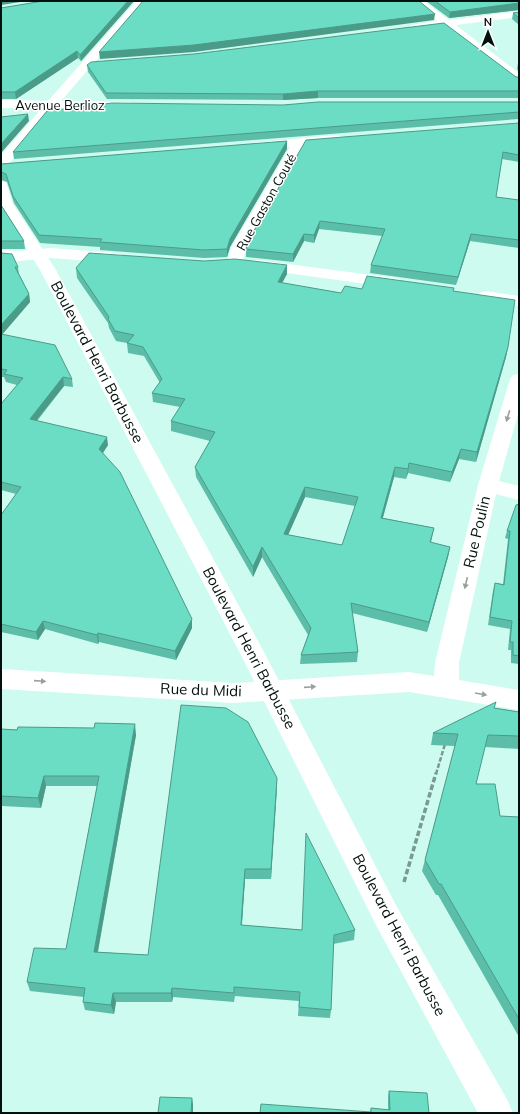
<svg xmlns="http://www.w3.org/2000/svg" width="520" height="1114" font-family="Mulish,sans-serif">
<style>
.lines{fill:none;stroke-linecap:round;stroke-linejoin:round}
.path-far1{stroke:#789a91;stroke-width:2.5;stroke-dasharray:4.5 2;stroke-linecap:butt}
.path{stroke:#789a91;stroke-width:3.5;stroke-dasharray:5.5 2.5;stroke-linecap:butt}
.minor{fill:#fff;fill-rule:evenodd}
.tertiary{fill:#fff;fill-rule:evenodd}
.secondary{fill:#fff;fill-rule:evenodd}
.wall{fill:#5cbea9;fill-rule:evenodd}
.shaded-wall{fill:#4b9b89}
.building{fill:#6bddc4;stroke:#4b9b89;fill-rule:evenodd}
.oneway{fill:#9aa09e}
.labels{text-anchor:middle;stroke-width:3;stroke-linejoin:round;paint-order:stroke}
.far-street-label{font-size:13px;fill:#02110d;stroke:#fff}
.street-label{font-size:15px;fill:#02110d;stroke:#fff}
</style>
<rect width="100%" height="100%" fill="#cdfbef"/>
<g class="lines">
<polyline class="path-far1" points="436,774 445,744"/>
<polyline class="path" points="404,882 436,773"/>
<g class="minor">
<polygon points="413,1 424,1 449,20 519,11 519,17 456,25 519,73 519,83 515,82 444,27 411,29 410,27 411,25 437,21"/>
<polygon points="335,135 340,136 342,139 340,142 303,146 247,248 241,265 229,265 227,262 231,248 290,147 257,150 252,149 250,146 252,143"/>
<polygon points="50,248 117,253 123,255 125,258 123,261 117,263 50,258 19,261 1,260 1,250 19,251"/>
<polygon points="257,260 395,278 401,280 403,283 401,286 395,288 251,268 249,265 251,262"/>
<polygon points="485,291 519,296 519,306 479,299 477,296 479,293"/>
<polygon points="519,374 519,411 499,481 519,486 519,500 496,494 459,663 459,680 519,690 519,710 409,692 233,703 1,689 1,669 233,683 409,672 434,676 435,663 478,485 510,379 513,375"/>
</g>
<polygon class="tertiary" points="136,1 147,1 56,107 48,107 46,104 48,101"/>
<g class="secondary">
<polygon points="1,100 130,102 136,106 130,110 55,109 6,167 1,168 1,155 42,108 1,108"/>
<polygon points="1,181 6,182 13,204 56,270 264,652 397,907 508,1101 513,1113 478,1113 377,927 243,659 40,270 1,208"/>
</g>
</g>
<g class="wall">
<polygon points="43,1 134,1 81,61 78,58 16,99 1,99 1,8"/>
<polygon points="426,1 519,1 519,10 449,18"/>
<polygon points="519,12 519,25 512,19 513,13"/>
<polygon points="518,63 519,63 519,72 517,69"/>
<polygon points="87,65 519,77 519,98 318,98 283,100 107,99 88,72"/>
<polygon points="519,102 519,119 14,159 13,152 283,105"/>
<polygon points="519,123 519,162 502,159 496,197 519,200 519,248 470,241 456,285 370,273 371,265 382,236 319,229 314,243 304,241 293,262 246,257 246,249"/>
<polygon points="287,141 287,149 230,247 227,257 204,258 100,250 100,247 40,243 14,203 7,182 1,180 1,164"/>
<polygon points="1,205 24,241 25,249 1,249"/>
<polygon points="1,253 18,267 19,274 29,294 30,302 2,334 72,379 73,387 64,386 37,421 108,445 103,453 192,628 176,660 99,642 98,644 45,629 38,640 1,632 1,515 16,494 1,490 1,404 17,385 6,382 4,377 1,377"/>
<path d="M76,268L287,274L282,283L341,293L362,289L454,291L508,347L506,357L476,462L459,459L450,482L408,473L406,479L394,477L383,518L434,528L431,543L450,547L448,557L427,632L352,613L358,652L357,662L300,664L301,655L308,635L262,557L253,577L196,477L195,467L210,441L171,431V421L180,407L153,402L152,393L160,383L144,356L128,353L127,343L116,341L109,328L108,323L77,278ZM305,497L355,506L342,545L288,535Z"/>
<polygon points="519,504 519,664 511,663 511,650 508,650 510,629 488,625 493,591 495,583 503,584 508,539 505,538 507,531"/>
<polygon points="494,708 519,712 519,749 485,747 476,784 500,816 519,817 519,1037 438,895 436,895 422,871 455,746 431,745 433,733"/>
<polygon points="1,729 136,735 98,952 148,955 277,778 271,879 245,879 242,925 302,930 355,930 354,940 333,944 331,1010 330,1018 298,1016 299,1001 235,996 234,1002 173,997 172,1002 116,1002 114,1014 85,1010 83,1002 84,997 30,991 27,982 66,949 97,786 46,786 41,808 2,806 1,811"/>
<polygon points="389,1091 429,1113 370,1112 371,1108 388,1110 388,1097"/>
</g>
<g class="shaded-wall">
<polygon points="1,1 27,1 1,5"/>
<polygon points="128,1 134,1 81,61 80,55"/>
<polygon points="519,3 519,10 449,18 450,12"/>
<polygon points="435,14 434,20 194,52 100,59 99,52"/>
<polygon points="77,51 78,58 16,99 15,92"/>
<polygon points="318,91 318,98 283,100 283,94"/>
<polygon points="28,114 29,121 1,153 1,144"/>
<polygon points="287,141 287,149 230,247 227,257 227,249 230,239"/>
<polygon points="320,221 319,229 314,243 314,235"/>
<polygon points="304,234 304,241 293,262 293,254"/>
<polygon points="471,234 470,241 456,285 458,277"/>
<polygon points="287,265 287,274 277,292 278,282"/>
<polygon points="29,294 30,302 1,336 1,325"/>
<polygon points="508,347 506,357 476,462 477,452"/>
<polygon points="63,377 64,386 31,427 30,419"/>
<polygon points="107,437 108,445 100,457 99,449"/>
<polygon points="461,449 459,459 450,482 452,472"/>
<polygon points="409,463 408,473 406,479 408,469"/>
<polygon points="395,467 394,477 380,527 381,518"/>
<polygon points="305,487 305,497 284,544 284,534"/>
<polygon points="262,547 262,557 253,577 253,567"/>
<polygon points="450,547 448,557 427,632 429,622"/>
<polygon points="192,619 192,628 176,660 175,651"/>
<polygon points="43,621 45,629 38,640 36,632"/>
<polygon points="98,633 99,642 98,644 97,635"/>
<polygon points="135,724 136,735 96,961 94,952"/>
<polygon points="44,776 46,786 41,808 38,798"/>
<polygon points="277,778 277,788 271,879 271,869"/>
<polygon points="1,802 2,806 1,811"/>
<polygon points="245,869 245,879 241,935 241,925"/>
<polygon points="172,988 173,997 172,1002 171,993"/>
<polygon points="113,993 116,1002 114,1014 111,1005"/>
<polygon points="192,1098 193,1104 193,1113 191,1113"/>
</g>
<g class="building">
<polygon points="43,1 128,1 80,55 77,51 15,92 1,92 1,8"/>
<polygon points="143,1 419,1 435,14 194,45 99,52"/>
<polygon points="435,1 519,1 519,3 450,12"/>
<polygon points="519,12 519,18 513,13"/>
<polygon points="444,23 516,77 519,77 519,91 318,91 283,94 106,93 87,65 91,62 194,54"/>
<polygon points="318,102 519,102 519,112 13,152 47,111 112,103 283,105"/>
<polygon points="28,114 1,144 1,117"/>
<polygon points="519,123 519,155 503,152 496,197 519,200 519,240 471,234 458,277 371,265 385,229 320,221 314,235 304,234 293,254 246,249 248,241 306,140"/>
<polygon points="287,141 230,239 227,249 204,250 100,242 102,239 39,235 13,196 6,174 1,172 1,164"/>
<polygon points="1,205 24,241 1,241"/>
<polygon points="1,253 12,254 18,267 15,267 29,294 1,325"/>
<path d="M89,253L204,261L235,259L287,265L278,282L341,293L345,286L362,289L367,276L454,288L453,291L515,300L508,347L477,452L461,449L452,472L409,463L408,469L395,467L381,518L434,528L430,542L450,547L429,622L351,603L358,652L301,655L311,628L262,547L253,567L195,467L215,432L171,421L185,399L152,393L162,379L143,347L127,343L134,335L115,331L108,319L109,317L76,268ZM305,487L358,497L342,545L284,534Z"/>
<polygon points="1,334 55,345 72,379 63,377 30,419 107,437 99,449 120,472 192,619 175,651 98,633 97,635 43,621 36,632 1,624 1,515 21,487 1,482 1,404 23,378 4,374 7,370 1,369"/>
<polygon points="519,504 519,656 513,655 513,642 510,642 512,621 490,617 495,583 504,585 510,531 507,531 516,505"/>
<polygon points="496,702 494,708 519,712 519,736 488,735 476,784 495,784 500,816 519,817 519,1019 441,884 439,884 425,860 458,734 433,733"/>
<polygon points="181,705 226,708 248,722 277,778 271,869 245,869 241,925 302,930 306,833 355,930 334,935 331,1010 299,1007 300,992 234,987 234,993 172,988 171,993 113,993 111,1005 83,1002 85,988 27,982 34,948 66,949 99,776 44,776 38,798 1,796 1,729 17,730 18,727 94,728 95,723 135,724 94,952 148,955"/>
<polygon points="389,1091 427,1093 429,1113 260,1113 261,1104 371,1112 371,1108 390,1110"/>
<polygon points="160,1097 192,1098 191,1113 158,1113"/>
</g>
<defs><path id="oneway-solid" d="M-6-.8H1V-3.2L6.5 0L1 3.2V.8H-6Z"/></defs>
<g class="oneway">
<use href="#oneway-solid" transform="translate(508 416) rotate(106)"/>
<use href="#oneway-solid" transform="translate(466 583) rotate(103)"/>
<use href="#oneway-solid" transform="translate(40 681) rotate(4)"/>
<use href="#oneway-solid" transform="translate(310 687) rotate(-4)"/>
<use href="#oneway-solid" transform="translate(481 694) rotate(10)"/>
</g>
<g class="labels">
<g class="far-street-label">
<text x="60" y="110">Avenue Berlioz</text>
<text transform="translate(266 202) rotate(-61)" y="5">Rue Gaston Couté</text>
</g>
<g class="street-label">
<text transform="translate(97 362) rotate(62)" y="5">Boulevard Henri Barbusse</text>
<text transform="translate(477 532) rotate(-77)" y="5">Rue Poulin</text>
<text transform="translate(249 648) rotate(62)" y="5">Boulevard Henri Barbusse</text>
<text transform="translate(201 690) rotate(2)" y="5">Rue du Midi</text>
<text transform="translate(399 935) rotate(62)" y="5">Boulevard Henri Barbusse</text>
</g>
</g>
<rect width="520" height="1114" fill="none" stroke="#02110d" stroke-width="4"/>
<g transform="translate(488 32)" stroke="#ffffff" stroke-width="3" paint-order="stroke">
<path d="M0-3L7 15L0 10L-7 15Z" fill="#02110d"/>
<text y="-6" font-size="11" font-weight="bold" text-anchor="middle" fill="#02110d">N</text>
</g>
</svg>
